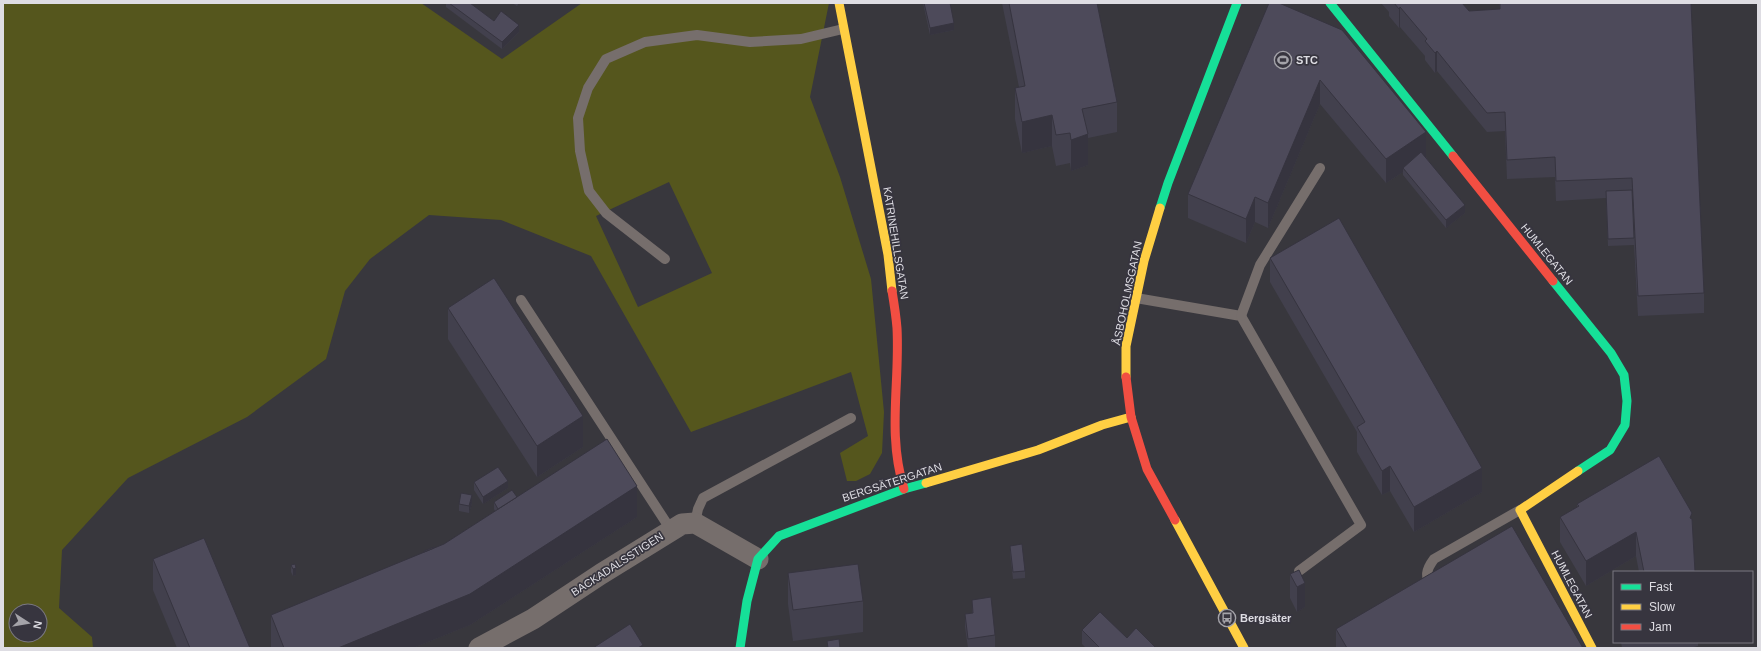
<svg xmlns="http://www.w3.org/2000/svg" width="1761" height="651" font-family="Helvetica,sans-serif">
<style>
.green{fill:#55561d;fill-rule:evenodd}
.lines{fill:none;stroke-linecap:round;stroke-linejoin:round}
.lane{stroke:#766e6c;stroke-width:10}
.street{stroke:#766e6c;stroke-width:21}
.fast{stroke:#16e098;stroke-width:9}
.slow{stroke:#ffcf43;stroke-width:9}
.jam{stroke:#f24e42;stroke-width:9}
.wall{fill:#42404d}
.shaded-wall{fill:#36343f}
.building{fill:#4d4a5a;stroke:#36343f}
.labels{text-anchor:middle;stroke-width:3.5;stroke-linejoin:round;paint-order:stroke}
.poi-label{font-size:11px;font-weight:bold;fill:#dedde3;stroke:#37353f;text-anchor:start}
.street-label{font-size:11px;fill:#dedde3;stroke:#37353f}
</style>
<rect width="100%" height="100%" fill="#38373d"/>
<path class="green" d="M3,3H421L502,59L582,3H829L810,97L840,177L871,279L884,412L882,453L870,474L856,481H847L840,453L868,436L851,372L691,432L591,256L501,220L429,215L370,259L345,291L326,359L247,417L128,478L62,550L59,608L92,637L93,648H3ZM669,182L712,273L638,307L596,216ZM16,611H40V635H16Z"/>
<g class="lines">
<g class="lane">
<polyline points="665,259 606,213 589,191 580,151 578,118 588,88 606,59 645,42 697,35 750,42 801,39 843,29"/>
<polyline points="1136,298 1241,316 1361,525 1299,571"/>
<polyline points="521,300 671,530"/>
<polyline points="1241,316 1260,265 1320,168"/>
<polyline points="695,523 698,509 703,498 851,418"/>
<path d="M1430,589C1426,575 1425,571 1434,559L1520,510"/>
</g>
<polyline class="street" points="479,648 533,619 601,574 682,524 695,523 758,559"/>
<g class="fast">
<polyline points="1330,3 1453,156"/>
<polyline points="1160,208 1168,183 1237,3"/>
<polyline points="1553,281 1611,353 1624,375 1627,401 1625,425 1610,450 1578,471"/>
<polyline points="740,648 747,601 758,559 779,536 904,489 926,483"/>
</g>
<g class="slow">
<polyline points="839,3 888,255 892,291"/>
<polyline points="1126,377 1126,346 1144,261 1160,208"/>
<polyline points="1578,471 1520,510 1592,648"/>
<polyline points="926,483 1038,450 1102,425 1131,417"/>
<polyline points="1175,520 1244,648"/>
</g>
<g class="jam">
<polyline points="1453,156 1553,281"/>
<path d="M892,291C894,303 896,316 897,328C900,384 887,433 904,489"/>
<polyline points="1126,377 1131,417 1147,469 1175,520"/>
</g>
</g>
<g class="wall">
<polygon points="446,3 470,3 494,21 519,32 502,49 446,7"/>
<polygon points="512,3 519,3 517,6"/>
<polygon points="923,3 950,3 954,30 930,35"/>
<polygon points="1002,3 1097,3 1117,102 1117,132 1088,138 1088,165 1071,171 1070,163 1056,166 1052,146 1022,153 1015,119 1015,88 1019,87"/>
<polygon points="1269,3 1426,157 1465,213 1446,228 1403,175 1403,172 1386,183 1320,104 1268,228 1255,222 1246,243 1188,218 1188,194"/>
<polygon points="1381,3 1462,3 1469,11 1500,9 1499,3 1691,3 1704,293 1704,313 1638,316 1634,245 1608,246 1606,198 1556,201 1555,177 1507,179 1505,131 1487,132 1437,71 1435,73 1425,60 1425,56 1400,27 1399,28 1389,16 1389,12"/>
<polygon points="1270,258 1482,492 1414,532 1390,491 1382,495 1357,452 1357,432 1270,282"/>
<polygon points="448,308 583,447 537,477 448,339"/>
<polygon points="474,482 508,488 483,504 474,490"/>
<polygon points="517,497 637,517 470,625 413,648 271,648 271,615 424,553 424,551 434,548 444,544 495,511 494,509 494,502"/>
<polygon points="472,503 469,513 459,511 459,504"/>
<polygon points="1577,504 1692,519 1695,572 1639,572 1636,556 1586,586 1560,542 1560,517 1577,507"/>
<polygon points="1010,546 1025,571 1025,578 1013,579 1010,553"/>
<polygon points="153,559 250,648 177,648 153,590"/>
<polygon points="291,565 296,575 293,576 291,572"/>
<polygon points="1299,570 1305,607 1297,612 1290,598 1290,574"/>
<polygon points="788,573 863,601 863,632 793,641 788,604"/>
<polygon points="972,600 995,635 995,648 968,648 965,627 965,614 972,613"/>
<polygon points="1336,629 1583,648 1336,648"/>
<polygon points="1082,630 1127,638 1156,648 1086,648 1082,644"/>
<polygon points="1621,642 1698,642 1698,646 1690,648 1622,648"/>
</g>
<g class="shaded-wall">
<polygon points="1400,7 1400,27 1399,28 1399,9"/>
<polygon points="954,23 954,30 930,35 930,28"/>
<polygon points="519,25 519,32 502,49 502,42"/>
<polygon points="1437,51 1437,71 1435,73 1435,53"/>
<polygon points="1320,80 1320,104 1268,228 1268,203"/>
<polygon points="1052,115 1052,146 1022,153 1022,122"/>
<polygon points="1426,132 1426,157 1405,171 1403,168 1403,172 1386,183 1386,159"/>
<polygon points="1088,134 1088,165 1071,171 1071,140"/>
<polygon points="1255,197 1255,222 1246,243 1246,219"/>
<polygon points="1465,205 1465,213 1446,228 1446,220"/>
<polygon points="583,416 583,447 537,477 537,446"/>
<polygon points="1390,466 1390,491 1382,495 1382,471"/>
<polygon points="1482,468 1482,492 1414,532 1414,507"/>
<polygon points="508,481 508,488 483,504 483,497"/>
<polygon points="637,486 637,517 470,625 413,648 338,648"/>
<polygon points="472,495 472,503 469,513 469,506"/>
<polygon points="1636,532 1636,556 1586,586 1586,561"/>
<polygon points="296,568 296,575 293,576 293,569"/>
<polygon points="1305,583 1305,607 1297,612 1297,587"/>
<polygon points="643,645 643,648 638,648"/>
</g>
<g class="building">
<polygon points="449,3 470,3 494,21 501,11 519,25 502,42"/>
<polygon points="924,3 950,3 954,23 930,28"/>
<polygon points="1009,3 1097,3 1117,102 1082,109 1088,134 1071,140 1070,133 1056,135 1052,115 1022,122 1015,88 1025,86"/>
<polygon points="1269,3 1279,3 1342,30 1426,132 1386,159 1320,80 1268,203 1255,197 1246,219 1188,194"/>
<polygon points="1394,3 1462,3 1469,11 1500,9 1500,3 1691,3 1704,293 1638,296 1632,178 1556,181 1555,157 1507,160 1505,112 1487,113 1437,51 1435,53 1425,41 1427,39 1400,7 1399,9"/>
<polygon points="1421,152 1465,205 1446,220 1403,168"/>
<polygon points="1632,190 1634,238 1608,239 1606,191"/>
<polygon points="1339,218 1482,468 1414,507 1390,466 1382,471 1357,427 1365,422 1270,258"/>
<polygon points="494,278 583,416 537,446 448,308"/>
<polygon points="607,439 637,486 470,594 338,648 284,648 271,615 444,544"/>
<polygon points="1659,456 1692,513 1690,518 1692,519 1695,572 1644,572 1636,532 1586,561 1560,517 1579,506 1577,504"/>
<polygon points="498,467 508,481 483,497 474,482"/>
<polygon points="512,490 517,497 498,509 494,502"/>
<polygon points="461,493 472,495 469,506 459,504"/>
<polygon points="1512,526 1583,648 1347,648 1336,629"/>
<polygon points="204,538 250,648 190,648 153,559"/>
<polygon points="1022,544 1025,571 1013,572 1010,546"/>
<polygon points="434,547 434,548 424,552 424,551"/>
<polygon points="295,564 296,568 293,569 291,565"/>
<polygon points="858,564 863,601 793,610 788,573"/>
<polygon points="1299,570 1305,583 1297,587 1290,574"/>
<polygon points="991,597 995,635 968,639 965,614 973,613 972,600"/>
<polygon points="1100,612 1127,638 1136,628 1156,648 1100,648 1082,630"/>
<polygon points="630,624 643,645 638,648 593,648"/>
<polygon points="839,639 840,648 828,648 827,641"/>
</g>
<defs>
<symbol id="stadium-ring" viewBox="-11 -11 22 22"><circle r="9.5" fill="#37353f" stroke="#a4a3a9" stroke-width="1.5"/><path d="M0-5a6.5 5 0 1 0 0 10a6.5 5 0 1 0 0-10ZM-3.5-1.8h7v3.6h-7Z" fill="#a4a3a9"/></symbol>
<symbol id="bus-ring" viewBox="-11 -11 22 22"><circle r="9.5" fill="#37353f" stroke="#a4a3a9" stroke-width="1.5"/><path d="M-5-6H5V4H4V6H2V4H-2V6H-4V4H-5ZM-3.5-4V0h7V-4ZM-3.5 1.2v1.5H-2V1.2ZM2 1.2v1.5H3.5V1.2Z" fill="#a4a3a9"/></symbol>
</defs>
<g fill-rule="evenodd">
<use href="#stadium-ring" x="1273" y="50" width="20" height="20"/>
<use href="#bus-ring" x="1217" y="608" width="20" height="20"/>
</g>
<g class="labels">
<g class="poi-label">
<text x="1296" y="64">STC</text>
<text x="1240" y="622">Bergsäter</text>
</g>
<g class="street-label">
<text transform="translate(896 243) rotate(81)" y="4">KATRINEHILLSGATAN</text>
<text transform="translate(1547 254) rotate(51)" y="4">HUMLEGATAN</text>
<text transform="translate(1127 293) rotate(-78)" y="4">ÅSBOHOLMSGATAN</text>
<text transform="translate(892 482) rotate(-18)" y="4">BERGSÄTERGATAN</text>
<text transform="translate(617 564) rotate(-33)" y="4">BACKADALSSTIGEN</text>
<text transform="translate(1572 584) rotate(62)" y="4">HUMLEGATAN</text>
</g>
</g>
<rect width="1761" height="651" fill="none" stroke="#dedde3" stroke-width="8"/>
<rect x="1613" y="571" width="140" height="72" fill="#37353f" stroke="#7a7881"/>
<rect x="1621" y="584" width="20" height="6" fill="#16e098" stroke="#7a7881"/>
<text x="1649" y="591" font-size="12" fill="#dedde3">Fast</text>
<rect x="1621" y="604" width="20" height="6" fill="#ffcf43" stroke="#7a7881"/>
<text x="1649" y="611" font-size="12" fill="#dedde3">Slow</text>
<rect x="1621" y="624" width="20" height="6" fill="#f24e42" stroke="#7a7881"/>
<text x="1649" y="631" font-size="12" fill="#dedde3">Jam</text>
<g transform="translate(28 623) rotate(102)"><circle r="19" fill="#37353f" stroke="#7a7881"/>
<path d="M0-3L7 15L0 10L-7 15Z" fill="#a4a3a9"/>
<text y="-6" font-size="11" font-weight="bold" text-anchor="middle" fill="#dedde3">N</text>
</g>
</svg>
